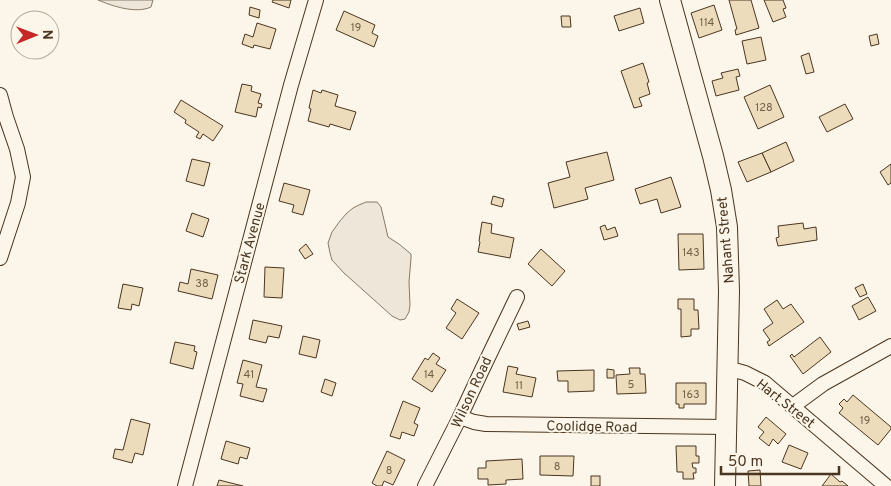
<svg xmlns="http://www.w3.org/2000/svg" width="891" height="486" font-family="Overpass,sans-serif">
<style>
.green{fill:#ede6d9;stroke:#887966}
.building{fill:#ecdcbc;stroke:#4a3520}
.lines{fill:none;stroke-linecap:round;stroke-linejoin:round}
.street-casing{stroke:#4a3520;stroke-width:16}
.secondary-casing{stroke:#4a3520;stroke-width:22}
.street{stroke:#fbf6e9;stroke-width:14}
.secondary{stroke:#fbf6e9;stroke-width:20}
.labels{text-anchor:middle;stroke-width:4;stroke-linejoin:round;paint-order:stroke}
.number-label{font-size:11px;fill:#725f47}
.street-label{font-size:14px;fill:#4a3520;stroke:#fbf6e9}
</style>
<rect width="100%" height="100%" fill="#fbf6e9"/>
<g class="green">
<path d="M98,0H153L151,7C136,14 112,6 98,0Z"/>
<polygon points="366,202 377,202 381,207 388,237 399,244 411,254 411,258 409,282 410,305 409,312 405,319 400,320 392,316 344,273 332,260 330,253 328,243 332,232 340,221 346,214 353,208 359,205"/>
</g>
<g class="building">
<polygon points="273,0 291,0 289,8 272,2"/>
<polygon points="729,0 751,0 759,28 736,35 735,30 737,29"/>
<polygon points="764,0 783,0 786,8 783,9 786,17 773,22"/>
<polygon points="714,5 722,30 699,38 691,13"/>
<polygon points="250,7 260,10 259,18 249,15"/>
<polygon points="640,8 644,23 619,31 614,16"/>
<polygon points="344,11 375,25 372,33 378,36 374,47 336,30"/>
<polygon points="561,16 570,16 571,27 562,27"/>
<polygon points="257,23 276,29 270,49 254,45 253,48 242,44 245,34 253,37"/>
<polygon points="877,34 879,44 871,46 869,36"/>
<polygon points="761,37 766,60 747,64 742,41"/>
<polygon points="809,53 814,72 806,74 801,56"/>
<polygon points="643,63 649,82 647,83 650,94 639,98 642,106 634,108 621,71"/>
<polygon points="738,69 740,76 736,77 739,90 716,96 712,81 723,78 721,73"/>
<polygon points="242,84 252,86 251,91 261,94 258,103 262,104 261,108 258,107 256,117 235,112"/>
<polygon points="770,85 784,117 758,129 744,97"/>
<polygon points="313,90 321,93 322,90 338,95 335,106 356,112 350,130 330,124 329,127 308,121 311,109 309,108"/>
<polygon points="181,100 223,126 213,141 203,134 200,139 196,137 199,132 185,123 186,120 174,112"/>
<polygon points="845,104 853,119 827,132 819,117"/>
<polygon points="786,142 794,161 771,172 762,153"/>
<polygon points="607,152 614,180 585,188 588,199 554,208 548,183 570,177 566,162"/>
<polygon points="762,153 771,172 747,182 738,162"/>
<polygon points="192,159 210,163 204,186 186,181"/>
<polygon points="891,164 891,183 888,185 880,172"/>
<polygon points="671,177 681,207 661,213 657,199 640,204 635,189"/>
<polygon points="284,183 310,190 303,215 292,212 294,205 279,201"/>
<polygon points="493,196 504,199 502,207 491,204"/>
<polygon points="192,213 209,219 203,237 186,231"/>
<polygon points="482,222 492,224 491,233 514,238 510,258 478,252 480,242 479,241"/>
<polygon points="803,223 804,229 816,227 817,240 778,246 776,238 779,237 778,226"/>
<polygon points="605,225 607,230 615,227 618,236 604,240 600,227"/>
<polygon points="678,234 703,234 704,269 679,270"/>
<polygon points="306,244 313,254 305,259 299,250"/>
<polygon points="541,249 565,271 552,286 528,264"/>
<polygon points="265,267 284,268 282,298 264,297"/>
<polygon points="191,269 218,275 212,299 178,291 180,282 188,284"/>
<polygon points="123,284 143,288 139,306 132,304 131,310 118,308"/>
<polygon points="863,284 867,294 860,297 855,288"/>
<polygon points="868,297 876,311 859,320 852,306"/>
<polygon points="457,299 479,313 462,339 446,328 456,313 451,309"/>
<polygon points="678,299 694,299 694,310 698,310 699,329 691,329 691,336 681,337 681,309 678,309"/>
<polygon points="777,300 783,309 791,304 804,322 769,346 767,342 770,340 763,330 773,323 764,309"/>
<polygon points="253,320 282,326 279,338 268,336 266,343 249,339"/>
<polygon points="528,321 530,327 519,330 517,324"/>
<polygon points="303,336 320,340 316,358 299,354"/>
<polygon points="820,337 831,352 803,374 790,356 792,354 794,357"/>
<polygon points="175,342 195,346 194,351 197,352 193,369 170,363"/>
<polygon points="433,353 440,358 436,364 446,370 432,392 412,379 425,358 428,360"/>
<polygon points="243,360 262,365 256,387 267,389 263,402 240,396 243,384 237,383"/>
<polygon points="508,366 518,368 516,374 536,378 532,397 503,392"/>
<polygon points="629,368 640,368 640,374 645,374 646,393 617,394 616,375 630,374"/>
<polygon points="607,369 614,370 614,378 607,378"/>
<polygon points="594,370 594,391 568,392 568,381 558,381 557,371"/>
<polygon points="325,379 336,383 332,396 321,392"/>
<polygon points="676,383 706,383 706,404 684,404 684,408 679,408 679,404 676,404"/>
<polygon points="853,395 891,427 891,429 878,445 839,413 843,408 839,404 844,399 847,402"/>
<polygon points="403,401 420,408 414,423 418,425 414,436 402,432 400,439 390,436"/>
<polygon points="766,417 786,434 778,444 773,439 769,446 759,438 764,432 758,427"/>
<polygon points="131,419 150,424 143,455 135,453 132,463 113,458 115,449 123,450"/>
<polygon points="226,441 250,448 247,459 240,457 238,464 221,459"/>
<polygon points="789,445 808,453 801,469 782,462"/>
<polygon points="676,446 696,446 696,456 699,456 699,463 692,463 693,468 696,468 696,473 693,473 694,479 683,479 683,472 677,472"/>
<polygon points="387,451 405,460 393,485 384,481 382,486 377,486 372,483"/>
<polygon points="540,456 574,456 573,476 540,475"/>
<polygon points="522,459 523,479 506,480 506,484 488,485 488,479 478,479 478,468 486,468 486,461"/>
<polygon points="760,470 761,486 749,486 748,471"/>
<polygon points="831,474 840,482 842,481 848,486 822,486"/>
<rect x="591" y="476" width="9" height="10"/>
<polygon points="219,480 243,486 217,486"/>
</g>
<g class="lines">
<defs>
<g id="street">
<polyline points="0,95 6,117 17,149 23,177 18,203 0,258"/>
<polyline points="727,368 745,373 765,383 886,486"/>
<polyline points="793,406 823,384 891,346"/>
<polyline points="460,417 474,422 486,424 726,427"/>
<polyline points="185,486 291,85 316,0"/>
<polyline points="425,486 460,417 481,372 517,297"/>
</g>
<polyline id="secondary" points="670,0 713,156 721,190 727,227 729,291 725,486"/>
</defs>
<use href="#street" class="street-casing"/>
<use href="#secondary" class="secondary-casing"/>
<use href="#street" class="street"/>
<use href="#secondary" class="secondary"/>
</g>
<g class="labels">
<g class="number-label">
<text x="707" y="26">114</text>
<text x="356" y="31">19</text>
<text x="764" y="111">128</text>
<text x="691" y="256">143</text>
<text x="202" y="287">38</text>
<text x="249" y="378">41</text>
<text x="429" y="378">14</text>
<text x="631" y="388">5</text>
<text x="519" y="389">11</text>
<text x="691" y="398">163</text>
<text x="865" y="424">19</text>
<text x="557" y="470">8</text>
<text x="389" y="474">8</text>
</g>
<g class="street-label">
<text transform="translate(725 240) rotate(-95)" y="5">Nahant Street</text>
<text transform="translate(249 243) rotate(-75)" y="5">Stark Avenue</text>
<text transform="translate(471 392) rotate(-65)" y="5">Wilson Road</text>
<text transform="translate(786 403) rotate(38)" y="5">Hart Street</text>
<text transform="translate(592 426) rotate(1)" y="5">Coolidge Road</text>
</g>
</g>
<g transform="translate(35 35) rotate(89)"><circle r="24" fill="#fbf6e9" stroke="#b4a999"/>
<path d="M0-4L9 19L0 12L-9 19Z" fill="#c62828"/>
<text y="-8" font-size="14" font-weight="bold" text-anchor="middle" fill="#4a3520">N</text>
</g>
<path d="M721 466v8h118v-8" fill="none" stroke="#4a3520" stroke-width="2.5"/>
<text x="728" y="466" font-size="15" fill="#4a3520" stroke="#fbf6e9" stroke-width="4" paint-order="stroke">50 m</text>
</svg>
